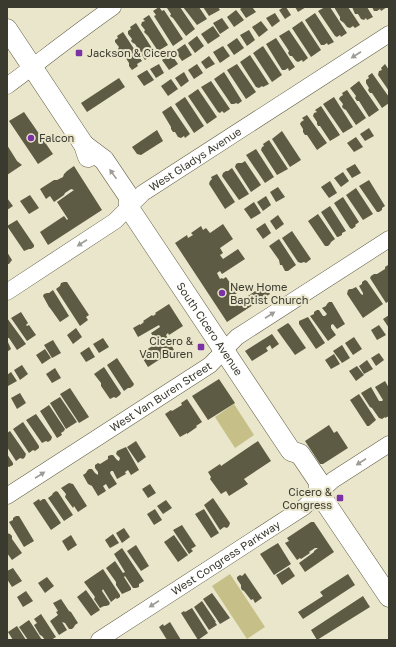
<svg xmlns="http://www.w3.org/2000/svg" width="396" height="647" font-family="'Golos Text',sans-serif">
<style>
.green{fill:#c7bf88}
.building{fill:#5e5b44}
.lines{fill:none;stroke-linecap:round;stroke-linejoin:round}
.minor-casing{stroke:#646049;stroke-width:17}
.major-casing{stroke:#646049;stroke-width:21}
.minor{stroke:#fff;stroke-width:16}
.major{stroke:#fff;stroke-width:20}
.oneway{fill:#9d9c97}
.poi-dot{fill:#7c32a4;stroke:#e9e6cb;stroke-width:1.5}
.labels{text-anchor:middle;stroke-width:4;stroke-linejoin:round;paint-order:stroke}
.poi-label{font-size:11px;fill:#3b3a2f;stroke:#e9e6cb;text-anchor:start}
.street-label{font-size:11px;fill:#3b3a2f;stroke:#e9e6cb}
</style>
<rect width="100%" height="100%" fill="#e9e6cb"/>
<g class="green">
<polygon points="234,404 254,435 235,448 215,417"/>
<polygon points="230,574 265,627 247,639 212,586"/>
</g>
<g class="building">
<polygon points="159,7 162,11 164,10 183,39 173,46 154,16 156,15 153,11"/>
<polygon points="167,7 180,7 195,29 186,36 173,18 170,16 171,14 167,8"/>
<polygon points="183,7 199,7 207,19 197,25"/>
<polygon points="203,7 218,7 220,10 209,16"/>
<polygon points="243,7 252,7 256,12 246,18 240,9"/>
<polygon points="284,7 286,7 291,15 285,19 279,10"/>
<polygon points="295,7 306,7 298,12"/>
<polygon points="325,7 330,7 347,33 341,37 340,35 337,37 335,36 318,11"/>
<polygon points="334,7 348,7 360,25 355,28 353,26 350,28 347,27 344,23 340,20 340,17"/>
<polygon points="352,7 367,7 373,17 367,20 366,18 364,20 361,19 358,14 355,14"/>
<polygon points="372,7 387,7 381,11 380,9 377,11 374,11"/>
<polygon points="236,10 244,20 234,27 227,17"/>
<polygon points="275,13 280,21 272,27 266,18"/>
<polygon points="315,13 334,42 328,45 327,43 324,45 321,45 305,20"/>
<polygon points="149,15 168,45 158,51 148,36 144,32 145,30 141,25 142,22 145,21 143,19"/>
<polygon points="222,18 229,28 220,34 213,23"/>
<polygon points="261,21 268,30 259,37 252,27"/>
<polygon points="302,21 321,50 311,57 292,28"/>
<polygon points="136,23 155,53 145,60 135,44 133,43 131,41 132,39 128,34 128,31 131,29 130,27"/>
<polygon points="213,26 220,36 208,44 201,34"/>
<polygon points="249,30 255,40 247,46 240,35"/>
<polygon points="289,30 308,58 303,62 302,60 298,62 296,61 292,56 290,56 288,53 289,51 279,36"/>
<polygon points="123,32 142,61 137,64 138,66 132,70 129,66 129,63 122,52 120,52 118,49 119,47 115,42 115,40 118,38 117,36"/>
<polygon points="197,36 204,46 195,53 188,43"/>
<polygon points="237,38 244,48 234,55 227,45"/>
<polygon points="276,38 295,67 289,71 288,68 285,70 282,70 266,44"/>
<polygon points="185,44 192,55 182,61 175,51"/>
<polygon points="223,46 230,56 220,63 213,52"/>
<polygon points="263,46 282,75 272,82 253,53"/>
<polygon points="171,54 178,64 169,70 162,60"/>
<polygon points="250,55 269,84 263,87 262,86 259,88 256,87 240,62"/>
<polygon points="209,56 215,64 206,69 201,62"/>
<polygon points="159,64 164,73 156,78 150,69"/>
<polygon points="197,64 203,73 194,79 188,70"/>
<polygon points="237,64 256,92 246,99 227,70"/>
<polygon points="385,64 389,70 389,91 378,75 379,71 382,70 381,68"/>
<polygon points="147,70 154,80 144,86 137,76"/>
<polygon points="184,72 189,81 181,87 175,78"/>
<polygon points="224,72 242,101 238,104 236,103 234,104 231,104 214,79"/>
<polygon points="372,73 389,97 389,103 382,108 372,93 370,93 368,90 369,88 366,83 366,80 369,78 368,76"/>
<polygon points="119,78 125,87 87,112 81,103"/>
<polygon points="171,79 178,89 168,96 161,86"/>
<polygon points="211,81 230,109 224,113 222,111 220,113 218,112 201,87"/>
<polygon points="359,81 379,110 369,117 359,101 357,101 355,98 356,96 350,88"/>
<polygon points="198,89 217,117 207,124 188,96"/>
<polygon points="347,90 366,118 356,125 346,110 344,109 342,107 343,104 339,99 340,97 343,95 342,93"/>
<polygon points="185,97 204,126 194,133 175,104"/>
<polygon points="334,97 353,127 343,133 323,104"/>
<polygon points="171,106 190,134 185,138 184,136 181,138 178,137 175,132 173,132 171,129 171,127 162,112"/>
<polygon points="321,106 340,135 330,141 320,126 318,126 317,124 317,122 313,116 314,113 317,112 315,110"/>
<polygon points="24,112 53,154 38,164 9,121"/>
<polygon points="307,115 327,143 317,150 307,135 305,135 303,132 303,129 300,124 301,122 304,120 302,118"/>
<polygon points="369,128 374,136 365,141 360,134"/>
<polygon points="157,130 163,141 141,155 137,154 132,147"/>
<polygon points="282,131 301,160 290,167 272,139"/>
<polygon points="356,137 363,147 354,152 347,143"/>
<polygon points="269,140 288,169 277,175 261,150 262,147 264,146 263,144"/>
<polygon points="7,145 17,161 22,165 7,175"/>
<polygon points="256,149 274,177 265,183 246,155"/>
<polygon points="245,161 261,185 251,192 235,167 236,164 238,163 242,163"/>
<polygon points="355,164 361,173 352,178 346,169"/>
<polygon points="74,166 102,210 48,245 40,232 64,216 67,220 68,219 57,202 74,190 71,189 65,193 64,195 54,202 50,196 46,199 40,189 54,180 57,180 63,177 64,174 67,171"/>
<polygon points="232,168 249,194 239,200 222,176 223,173 226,171 228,171"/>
<polygon points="343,172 349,181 341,187 334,178"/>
<polygon points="217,174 235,202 225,209 209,184 210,181 212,179 211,177"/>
<polygon points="369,180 385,206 382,208 382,210 379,212 377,212 359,186"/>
<polygon points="330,181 337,193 329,198 321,187"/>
<polygon points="278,187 285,197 276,202 270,192"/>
<polygon points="356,188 373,214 363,220 346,195"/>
<polygon points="30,195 39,208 29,214 20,201"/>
<polygon points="266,196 271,205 263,211 257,202"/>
<polygon points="343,197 359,222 355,225 356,226 352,229 350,228 334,203"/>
<polygon points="7,198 13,206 7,210"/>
<polygon points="254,202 261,213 251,219 244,209"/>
<polygon points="330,206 346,231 342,233 342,235 338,237 337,237 321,212"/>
<polygon points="318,214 335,239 331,242 330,244 328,246 325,246 308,221"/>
<polygon points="278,215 284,224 276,230 270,221"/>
<polygon points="17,220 34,245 34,247 31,249 29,249 24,251 7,226"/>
<polygon points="265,223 271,233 263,239 256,229"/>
<polygon points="223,224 233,239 220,248 223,253 220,255 223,259 238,249 245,259 222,274 220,271 217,273 220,279 222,278 223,279 226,277 237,293 234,295 235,297 233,299 235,301 234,302 235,304 237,302 236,300 242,297 244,300 249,297 248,296 264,285 270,294 227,322 175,243 187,235 188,238 193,235 191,233 201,226 203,230 206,228 210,233"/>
<polygon points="292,231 311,259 306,263 304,262 301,263 298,262 282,238"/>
<polygon points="279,239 296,265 288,271 285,271 282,265 280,265 279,260 269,246"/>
<polygon points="7,252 12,260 9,264 7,264"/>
<polygon points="388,265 389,265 389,283 388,282 388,285 389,287 389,301 386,303 370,278 371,276 374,274 377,274 385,269 385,267"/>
<polygon points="365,280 367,281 383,304 363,318 347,294 348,290 350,289 352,289 356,287 361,294 363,295 363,293 359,286 362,284 362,282"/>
<polygon points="64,282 67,282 89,315 86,317 88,320 80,326 56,289 60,286 61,283"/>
<polygon points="53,290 69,316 60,322 50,308 49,307 43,296 44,294 47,293 49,293"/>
<polygon points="329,302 332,302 345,324 337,329 333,324 331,325 331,328 336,335 328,341 310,316 314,314 314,312 317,310 319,310 323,316 325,316 327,314 322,308 326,306 327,304"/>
<polygon points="169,304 183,326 169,335 168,333 166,335 174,350 148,367 140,354 157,343 151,333 160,327 159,325 138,337 133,328 140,324 140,325 144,322 143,321 152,315 153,316 156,314 155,313"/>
<polygon points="21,312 28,323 26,325 27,326 29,325 36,335 27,341 11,318"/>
<polygon points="389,315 389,328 383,319"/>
<polygon points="308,317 325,343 316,349 299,324 299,321"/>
<polygon points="7,318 26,344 17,350 9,338 7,338"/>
<polygon points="288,323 290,325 306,348 295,355 277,330"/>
<polygon points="379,325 386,335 377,340 371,330"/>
<polygon points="76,328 82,337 73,344 67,335"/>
<polygon points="272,334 279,344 272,349 270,345 266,348 268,351 252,361 245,351"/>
<polygon points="354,337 362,349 353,355 345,343"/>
<polygon points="103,338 109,347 99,353 93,344"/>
<polygon points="7,340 11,349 7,352"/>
<polygon points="53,340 61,353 52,358 44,345"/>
<polygon points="342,345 350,358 342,363 333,351"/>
<polygon points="89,347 95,357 86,362 80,353"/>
<polygon points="45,349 51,358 42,364 36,355"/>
<polygon points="379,353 384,360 376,366 371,358"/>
<polygon points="334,354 340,364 331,369 325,360"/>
<polygon points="117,358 134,384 133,386 130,388 128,388 124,391 107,365"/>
<polygon points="367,360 373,369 364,374 359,366"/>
<polygon points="22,365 28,374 20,380 14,370"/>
<polygon points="357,366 364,375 356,381 349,371"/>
<polygon points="104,367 121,393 120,395 116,398 114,397 110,399 101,386 101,383 94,374"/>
<polygon points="55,368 61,378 52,383 46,374"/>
<polygon points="11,372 17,381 8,386 7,385 7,375"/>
<polygon points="219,379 235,403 208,420 192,396"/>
<polygon points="385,381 389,388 389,412 388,412 389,416 385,418 385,417 382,419 379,418 372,408 370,407 361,393 371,387 379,401 382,401 383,400 375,387"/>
<polygon points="70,388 89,417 79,423 60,394"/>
<polygon points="20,393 26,403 17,409 11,398"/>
<polygon points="359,394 376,420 369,426 367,426 350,400"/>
<polygon points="60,397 77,422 66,429 50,403"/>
<polygon points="187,399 202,422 196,426 197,427 187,434 187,433 180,437 165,414 171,410 172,411 182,405 181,403"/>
<polygon points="49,405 65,429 64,431 61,433 62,435 57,438 40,411"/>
<polygon points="36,414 52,437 51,440 48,442 46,441 42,443 26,420"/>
<polygon points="23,422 39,446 39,448 35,451 33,450 29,453 13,429"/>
<polygon points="329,425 334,433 337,431 348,448 323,464 320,464 305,441"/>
<polygon points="10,431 26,454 25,457 23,459 20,458 16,461 7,447 7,433"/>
<polygon points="136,441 146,457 138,463 127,447"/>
<polygon points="258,441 271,461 244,479 248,484 229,496 226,491 221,494 210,479 211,477 208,472 220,464 221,466"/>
<polygon points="126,447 139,470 131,475 128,470 125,472 126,474 117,479 113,471 111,471 110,473 117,484 109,489 106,484 103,486 106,491 98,496 92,486 88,484 83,475 86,473 87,471 89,469 92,469 95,473 98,475 98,472 95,468 95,465 98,463 100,464 108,459 108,456 111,455 113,455 117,460 119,461 120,458 116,454 117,451"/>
<polygon points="7,454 13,463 13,465 9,467 7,466"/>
<polygon points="69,483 73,484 87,506 78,512 74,506 73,508 65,497 66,494 61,488"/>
<polygon points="150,484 156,493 148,498 142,489"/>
<polygon points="56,491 58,492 73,515 64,521 48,498 52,495 53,493"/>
<polygon points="213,498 230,523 229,526 227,528 224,527 220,530 204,505"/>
<polygon points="39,499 40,501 43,499 45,499 61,523 51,530 33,503"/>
<polygon points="166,500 172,508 163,514 157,506"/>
<polygon points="155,509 162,520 154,525 147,514"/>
<polygon points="204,509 219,533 211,538 195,514"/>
<polygon points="16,516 19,516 34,541 24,547 9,522 13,520 13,518"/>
<polygon points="311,522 314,522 334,552 305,572 299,563 314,552 314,551 318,548 315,548 309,552 310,553 301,559 300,558 297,560 285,543 289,541 287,538"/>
<polygon points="182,525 196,546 191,549 193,551 189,554 173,530"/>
<polygon points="124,528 130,537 122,543 116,533"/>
<polygon points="7,533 10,534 12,536 12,539 22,553 12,560 7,553"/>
<polygon points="113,534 119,543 110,548 105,540"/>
<polygon points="71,535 77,545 68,551 62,541"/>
<polygon points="174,535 188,555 178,562 164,542"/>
<polygon points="278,543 291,564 274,575 260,554"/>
<polygon points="136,545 149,566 141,571 127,551"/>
<polygon points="122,548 144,581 139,584 139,587 136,588 133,588 125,576 124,577 131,588 131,590 122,594 116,585 116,582 106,568 115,561 123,573 125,572 114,554"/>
<polygon points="289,567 295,576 282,585 276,575"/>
<polygon points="13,568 22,581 12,587 7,579 7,571"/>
<polygon points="103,569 120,595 120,597 117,599 116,598 111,602 103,589 102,591 110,603 109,605 106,606 104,606 100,608 94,599 95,597 84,582"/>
<polygon points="245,573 262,598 255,603 253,599 251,600 244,591 242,590 241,588 241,585 237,579 237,577 240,575 242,576"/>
<polygon points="348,574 355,585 303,619 298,612 323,596 320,592"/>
<polygon points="47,577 54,586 45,593 38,583"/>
<polygon points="86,590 100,610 91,616 77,597"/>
<polygon points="26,591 33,601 23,607 17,597"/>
<polygon points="212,593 230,618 220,624 203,599"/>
<polygon points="363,596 370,607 317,640 311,630"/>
<polygon points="61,599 69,611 71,612 78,623 75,625 74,627 72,629 69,629 65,623 62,622 67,630 59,635 50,621 58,615 56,612 58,611 53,603"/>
<polygon points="202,601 216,622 215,622 217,625 209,630 194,607"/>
<polygon points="192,608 208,633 198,640 181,613 184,611 185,612"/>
<polygon points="41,614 56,637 51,640 45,640 42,636 40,635 34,625 37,623 34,619"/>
<polygon points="29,620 42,640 28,640 19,627"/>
<polygon points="170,622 181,640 167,640 159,627 163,624 164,626"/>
<polygon points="17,626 26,640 13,640 8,632"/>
</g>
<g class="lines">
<defs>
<g id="minor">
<path d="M7,86C42,60 77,32 113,7"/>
<path id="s1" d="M7,292L115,221L143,193L389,34"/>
<path id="s2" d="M7,496L210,365L237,337L389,239"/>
<path id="s3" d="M99,640L304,507L333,480L389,444"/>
</g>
<g id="major">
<polyline points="7,29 84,145 88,157"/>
<path id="s4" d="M84,145L104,160L129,197V208L291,451L300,454L319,482V493L389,597"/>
</g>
</defs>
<use href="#minor" class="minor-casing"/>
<use href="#major" class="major-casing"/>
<use href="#minor" class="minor"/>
<use href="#major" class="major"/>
</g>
<defs><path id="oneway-solid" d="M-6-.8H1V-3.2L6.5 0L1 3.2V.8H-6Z"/></defs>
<g class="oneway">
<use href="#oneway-solid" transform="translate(356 55) rotate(147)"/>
<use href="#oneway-solid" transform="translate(113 174) rotate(-125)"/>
<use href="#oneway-solid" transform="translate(82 243) rotate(147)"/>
<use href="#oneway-solid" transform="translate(270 315) rotate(-33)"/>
<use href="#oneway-solid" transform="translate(361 462) rotate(147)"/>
<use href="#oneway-solid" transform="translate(40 475) rotate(-33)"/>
<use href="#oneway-solid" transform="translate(154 604) rotate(147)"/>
</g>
<g class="poi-dot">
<rect x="75" y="49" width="8" height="8" rx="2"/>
<circle cx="31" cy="138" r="4"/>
<circle cx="222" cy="293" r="4"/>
<rect x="197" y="343" width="8" height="8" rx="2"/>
<rect x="336" y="494" width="8" height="8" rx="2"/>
</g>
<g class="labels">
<g class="poi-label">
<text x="87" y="57">Jackson &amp; Cicero</text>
<text x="39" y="142">Falcon</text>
<text x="230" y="291">New Home<tspan x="230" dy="13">Baptist Church</tspan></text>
<text x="193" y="345" text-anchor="end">Cicero &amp;<tspan x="193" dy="13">Van Buren</tspan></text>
<text x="332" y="496" text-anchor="end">Cicero &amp;<tspan x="332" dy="13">Congress</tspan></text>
</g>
<g class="street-label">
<text dy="4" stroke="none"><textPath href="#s1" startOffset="231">West Gladys Avenue</textPath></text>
<text dy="4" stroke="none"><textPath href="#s4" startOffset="226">South Cicero Avenue</textPath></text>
<text dy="4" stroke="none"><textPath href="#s2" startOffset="183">West Van Buren Street</textPath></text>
<text dy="4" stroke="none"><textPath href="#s3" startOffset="151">West Congress Parkway</textPath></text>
</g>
</g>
<rect width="396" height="647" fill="none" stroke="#3b3a2f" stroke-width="16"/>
</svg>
